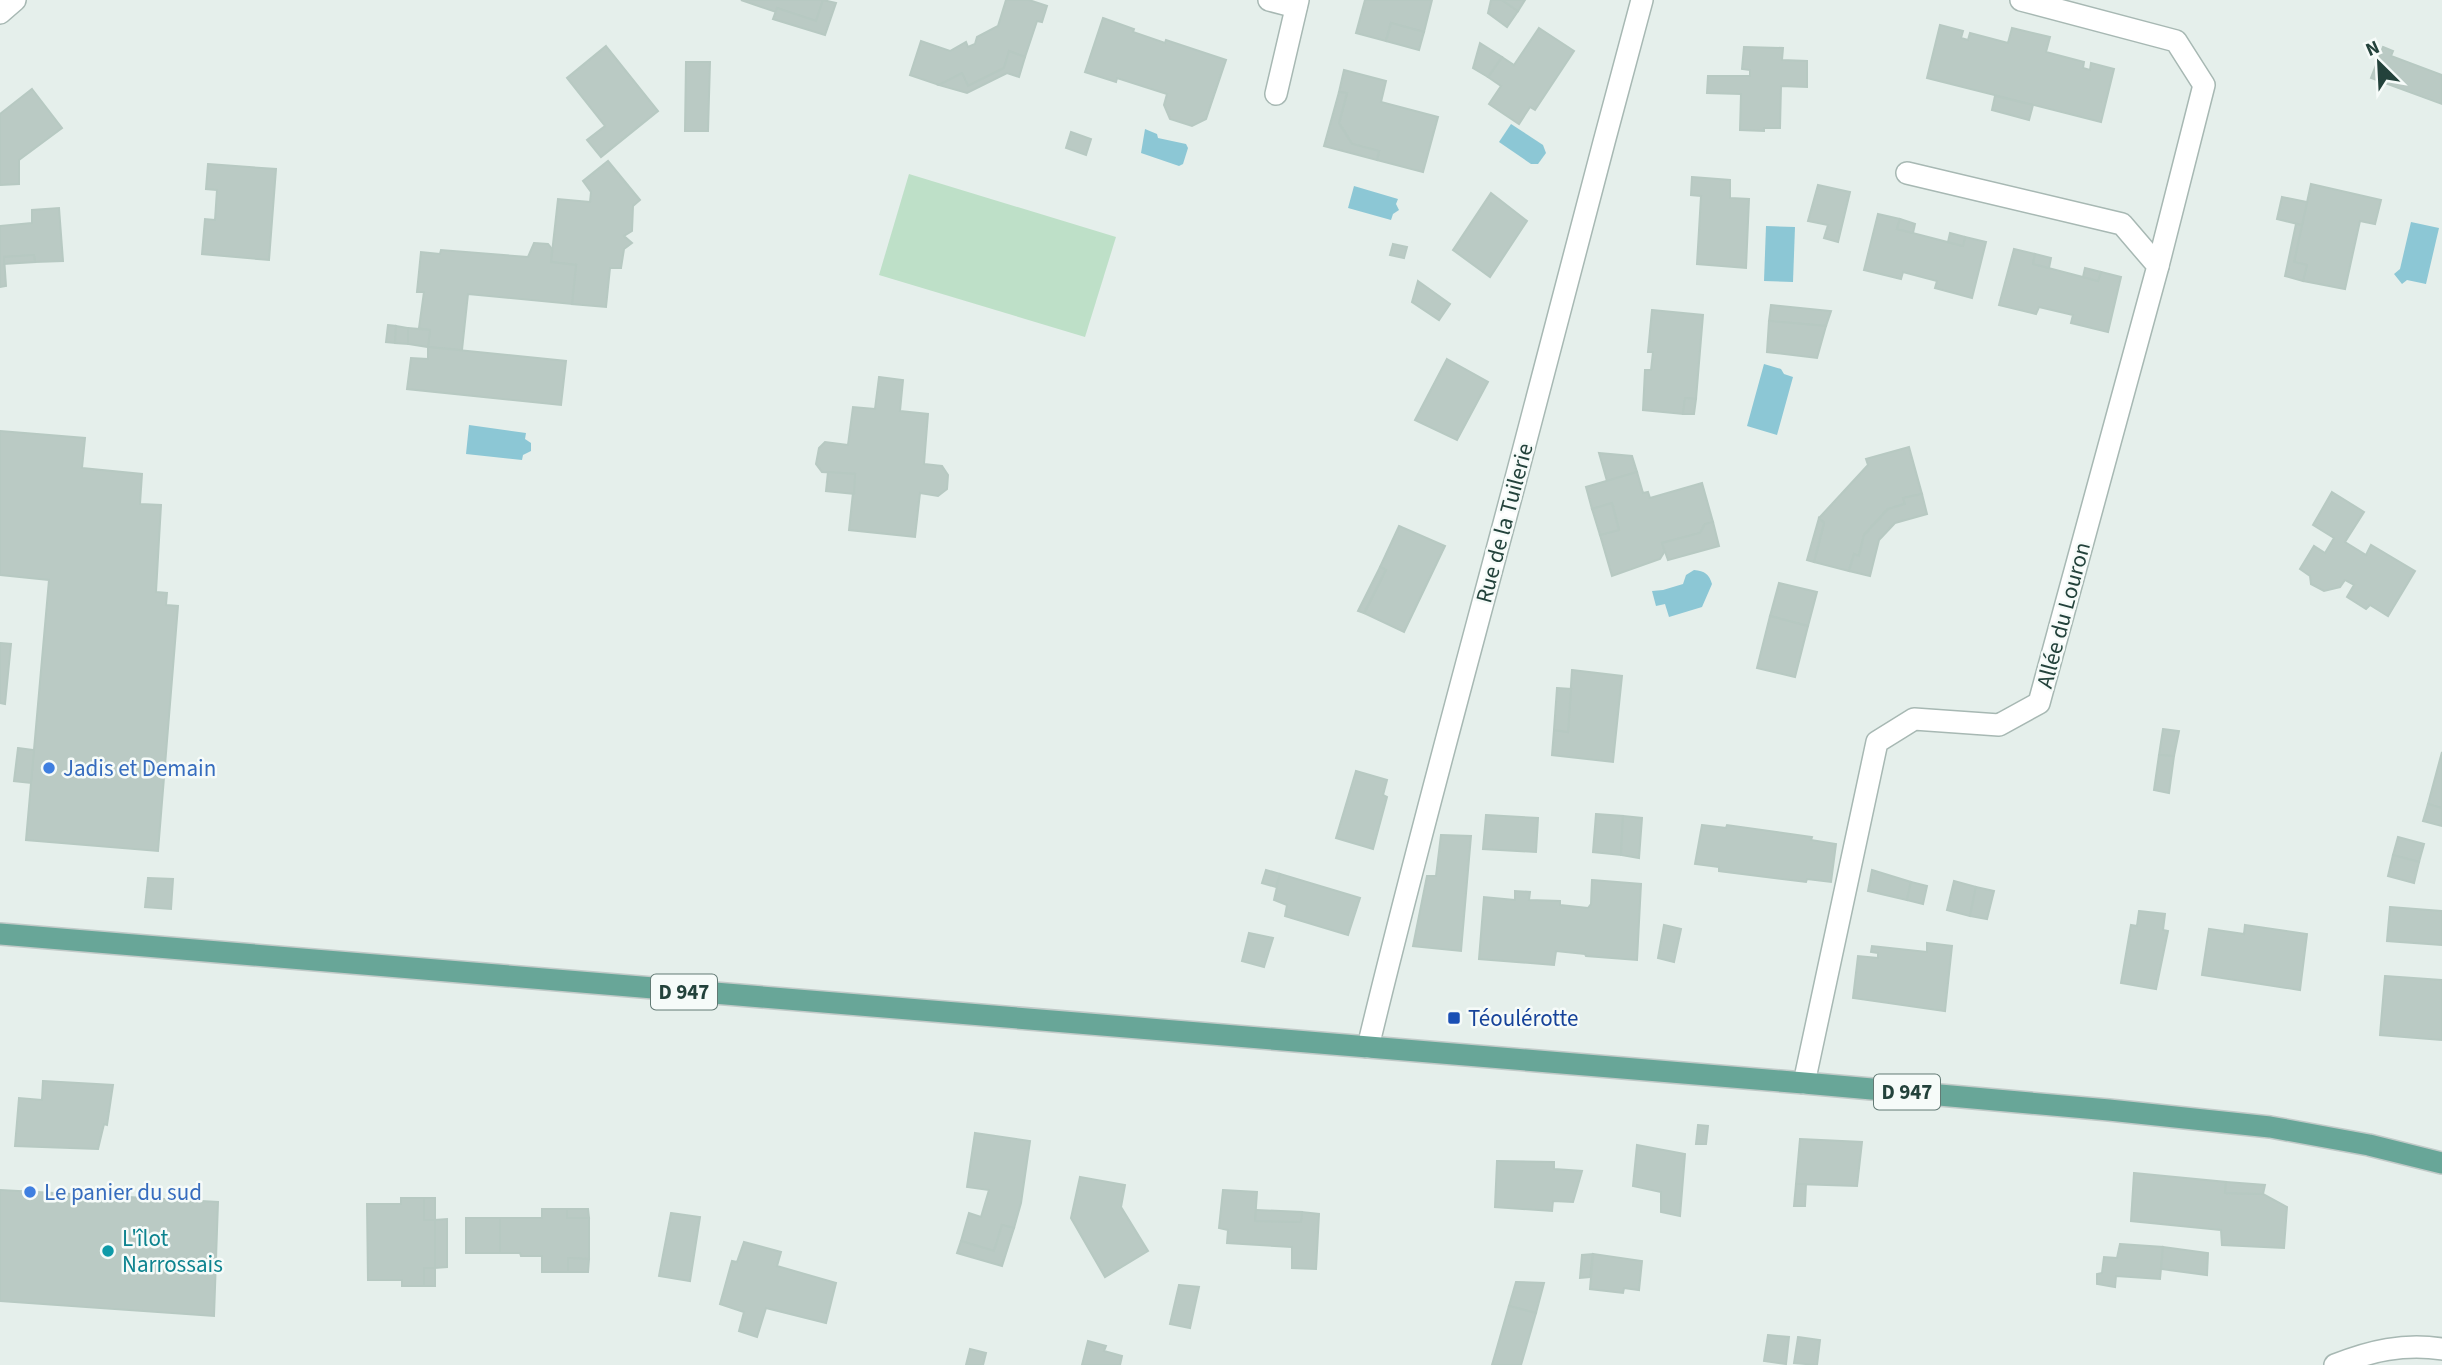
<svg xmlns="http://www.w3.org/2000/svg" width="2442" height="1365" font-family="'Source Sans 3',sans-serif">
<style>
.green{fill:#bee0c8}
.water{fill:#8cc7d5}
.building{fill:#bacac4;stroke:#b7c9c2;stroke-width:2}
.lines{fill:none;stroke-linecap:round;stroke-linejoin:round}
.street-casing{stroke:#a7b8b3;stroke-width:24}
.primary-casing{stroke:#c1cac8;stroke-width:24}
.street{stroke:#fff;stroke-width:21}
.primary{stroke:#68a698;stroke-width:21}
.shop-dot{fill:#3f7fe0;stroke:#f6fbf9;stroke-width:2.5}
.transit-dot{fill:#1a4fb4;stroke:#f6fbf9;stroke-width:2.5}
.culture-dot{fill:#0f9aa8;stroke:#f6fbf9;stroke-width:2.5}
.labels{text-anchor:middle;stroke-width:5;stroke-linejoin:round;paint-order:stroke}
.shield{fill:#f6fbf9;stroke:#627a74;stroke-width:2}
.shield-label{font-size:21px;font-weight:bold;fill:#23423b}
.street-label{font-size:23px;fill:#23423b;stroke:#f6fbf9}
.shop-label{font-size:23px;fill:#366cbe;stroke:#f6fbf9;text-anchor:start}
.transit-label{font-size:23px;fill:#164399;stroke:#f6fbf9;text-anchor:start}
.culture-label{font-size:23px;fill:#0d838f;stroke:#f6fbf9;text-anchor:start}
</style>
<rect width="100%" height="100%" fill="#e5efeb"/>
<polygon class="green" points="909,174 1116,237 1085,337 879,275"/>
<g class="water">
<polygon points="1511,124 1543,145 1546,153 1538,164 1531,164 1499,142"/>
<polygon points="1145,129 1157,134 1158,138 1186,144 1188,148 1183,164 1179,166 1141,153"/>
<polygon points="1354,186 1398,199 1396,204 1399,210 1393,214 1391,220 1348,208"/>
<polygon points="2411,222 2439,228 2426,284 2407,280 2402,284 2394,274 2400,269"/>
<polygon points="1766,226 1795,227 1793,282 1764,281"/>
<polygon points="1764,364 1781,369 1784,374 1793,377 1777,435 1747,426"/>
<polygon points="469,425 526,433 525,439 531,443 531,451 523,455 522,460 466,454"/>
<path d="M1694,570C1705,571 1709,574 1712,584L1702,607L1669,617L1665,604L1656,606L1652,591L1663,590L1683,584L1686,575Z"/>
</g>
<g class="building">
<polygon points="741,0 823,0 816,21 777,8 776,12"/>
<polygon points="823,0 836,3 825,35 773,19 777,8 816,21"/>
<polygon points="1006,0 1029,0 1047,6 1042,22 1037,21 1025,57 1009,51 1004,68 968,86 962,73 939,85 910,75 921,41 950,51 966,42 968,47 975,44 977,37 998,26"/>
<polygon points="1365,0 1432,0 1424,32 1391,23 1386,41 1356,33"/>
<polygon points="1491,0 1502,0 1518,11 1507,27 1488,13"/>
<polygon points="1502,0 1525,0 1518,11"/>
<polygon points="1103,18 1134,29 1133,32 1165,43 1166,40 1226,60 1206,119 1192,126 1170,119 1164,105 1167,94 1117,78 1116,82 1085,72"/>
<polygon points="1391,23 1424,32 1419,50 1386,41"/>
<polygon points="1940,25 1963,31 1961,38 1968,40 1970,33 2008,43 2012,28 2050,37 2046,52 2084,62 2083,68 2090,70 2091,63 2114,69 2101,122 1927,78"/>
<polygon points="1539,28 1574,51 1535,110 1530,107 1519,124 1489,104 1501,86 1488,77 1502,57 1514,65"/>
<polygon points="1480,43 1502,57 1488,77 1473,68"/>
<polygon points="606,46 658,111 601,157 587,140 605,126 567,78"/>
<polygon points="1744,47 1783,48 1782,60 1807,61 1807,87 1781,86 1780,128 1764,128 1764,131 1740,130 1741,94 1707,93 1708,76 1750,76 1750,70 1742,69"/>
<polygon points="2383,47 2393,51 2391,56 2442,75 2442,104 2371,78"/>
<polygon points="1009,51 1025,57 1019,77 1007,73 967,93 939,85 962,73 968,86 1004,68"/>
<polygon points="686,62 710,62 708,131 685,131"/>
<polygon points="1344,70 1386,81 1381,102 1438,117 1423,172 1377,160 1379,151 1352,144 1339,123 1347,93 1339,92"/>
<polygon points="32,89 62,128 19,160 19,184 0,185 0,114"/>
<polygon points="1339,92 1347,93 1339,123 1352,144 1379,151 1377,160 1324,146"/>
<polygon points="1995,96 2033,105 2029,120 1992,110"/>
<polygon points="1071,132 1091,139 1086,155 1066,148"/>
<polygon points="608,161 640,200 633,206 632,231 624,236 632,243 624,249 621,268 610,268 606,307 572,304 576,265 551,262 558,199 590,202 591,192 583,181"/>
<polygon points="208,164 276,169 269,260 202,254 205,219 215,220 217,190 206,189"/>
<polygon points="1692,177 1730,180 1730,198 1749,199 1746,268 1697,264 1701,196 1691,195"/>
<polygon points="2311,184 2381,200 2375,224 2360,221 2345,289 2303,281 2307,265 2294,262"/>
<polygon points="1818,185 1850,192 1838,242 1824,238 1828,225 1808,221"/>
<polygon points="1491,193 1527,221 1490,277 1453,250"/>
<polygon points="2282,197 2307,202 2302,225 2277,219"/>
<polygon points="59,208 63,261 35,262 34,255 4,257 6,286 0,287 0,226 32,223 32,210"/>
<polygon points="1878,214 1900,219 1897,229 1963,246 1965,237 1986,242 1972,298 1935,288 1937,281 1903,272 1901,279 1864,270"/>
<polygon points="1900,219 1915,224 1913,233 1897,229"/>
<polygon points="2296,224 2302,225 2294,262 2307,265 2303,281 2285,276"/>
<polygon points="1950,233 1965,237 1963,246 1948,242"/>
<polygon points="534,243 548,244 552,249 551,262 576,265 572,304 468,294 462,350 428,347 430,330 419,328 424,292 417,292 421,252 440,254 441,250 528,257"/>
<polygon points="1393,244 1407,247 1404,258 1390,255"/>
<polygon points="2014,249 2035,254 2033,264 2098,281 2101,272 2121,277 2108,332 2071,323 2073,315 2039,307 2036,314 1999,305"/>
<polygon points="2035,254 2051,258 2049,268 2033,264"/>
<polygon points="34,255 35,262 4,264 4,257"/>
<polygon points="2085,268 2101,272 2098,281 2083,277"/>
<polygon points="1418,281 1450,304 1439,320 1412,302"/>
<polygon points="1771,305 1831,311 1826,326 1769,321"/>
<polygon points="1652,310 1703,315 1696,399 1685,398 1683,414 1643,410 1645,370 1651,370 1653,352 1648,352"/>
<polygon points="1769,321 1826,326 1817,358 1767,352"/>
<polygon points="388,325 396,326 395,343 386,342"/>
<polygon points="396,326 408,328 408,344 395,343"/>
<polygon points="408,328 430,330 428,347 408,344"/>
<polygon points="428,347 566,361 561,405 407,389 411,358 428,359"/>
<polygon points="1447,359 1488,382 1457,440 1415,420"/>
<polygon points="879,377 903,380 900,411 928,414 924,464 942,466 948,475 947,489 938,496 920,493 915,537 849,530 855,474 822,472 816,464 819,448 825,442 848,445 853,407 875,409"/>
<polygon points="1685,398 1696,399 1694,414 1683,414"/>
<polygon points="0,431 85,438 82,468 142,474 140,504 161,505 156,592 167,593 166,605 178,606 158,851 26,840 49,580 0,575"/>
<polygon points="1909,447 1922,494 1903,498 1905,504 1888,509 1864,535 1859,556 1854,554 1849,571 1814,562 1824,523 1819,518 1868,465 1866,459"/>
<polygon points="1599,453 1632,456 1637,472 1607,481"/>
<polygon points="828,472 855,474 854,494 826,491"/>
<polygon points="1637,472 1643,493 1648,492 1650,498 1702,483 1713,522 1705,524 1700,533 1662,543 1665,551 1660,559 1612,576 1600,535 1619,530 1612,503 1592,509 1586,487"/>
<polygon points="2332,492 2364,512 2345,542 2366,555 2371,545 2415,571 2388,616 2370,605 2366,609 2347,597 2354,585 2345,580 2340,587 2324,591 2311,584 2310,576 2300,569 2314,546 2325,553 2334,538 2313,525"/>
<polygon points="1922,494 1927,514 1895,523 1879,540 1870,576 1849,571 1854,554 1859,556 1864,535 1888,509 1905,504 1903,498"/>
<polygon points="1612,503 1619,530 1600,535 1592,509"/>
<polygon points="1819,518 1824,523 1814,562 1807,560"/>
<polygon points="1713,522 1719,546 1668,560 1662,543 1700,533 1705,524"/>
<polygon points="1399,526 1445,546 1404,632 1364,613 1386,570 1380,567"/>
<polygon points="1380,567 1386,570 1364,613 1358,611"/>
<polygon points="1779,583 1817,592 1808,626 1770,616"/>
<polygon points="1770,616 1808,626 1795,677 1757,668"/>
<polygon points="0,643 11,644 5,704 0,703"/>
<polygon points="1572,670 1622,676 1613,762 1552,755 1554,730 1568,732"/>
<polygon points="1557,688 1571,689 1568,732 1554,730"/>
<polygon points="2163,729 2179,731 2174,756 2159,755"/>
<polygon points="18,748 34,750 31,783 14,781"/>
<polygon points="2442,752 2442,808 2428,804"/>
<polygon points="2159,755 2174,756 2169,793 2154,790"/>
<polygon points="1356,771 1387,780 1383,795 1387,797 1373,849 1336,838"/>
<polygon points="2428,804 2442,808 2442,826 2423,821"/>
<polygon points="1596,814 1623,816 1621,855 1593,852"/>
<polygon points="1486,815 1538,818 1536,852 1483,849"/>
<polygon points="1623,816 1642,818 1639,858 1621,855"/>
<polygon points="1702,825 1726,828 1727,825 1812,837 1811,840 1836,844 1831,882 1807,879 1806,882 1719,871 1719,867 1695,864"/>
<polygon points="1441,835 1471,836 1461,951 1413,946 1427,876 1436,876"/>
<polygon points="2398,837 2424,844 2419,862 2393,855"/>
<polygon points="2393,855 2419,862 2414,883 2388,876"/>
<polygon points="1266,870 1280,874 1276,887 1262,883"/>
<polygon points="1872,870 1911,882 1907,900 1868,891"/>
<polygon points="1280,874 1360,898 1348,935 1285,916 1287,905 1274,900"/>
<polygon points="148,878 173,879 171,909 145,907"/>
<polygon points="1592,880 1641,884 1637,960 1586,956 1585,954 1556,951 1554,965 1479,959 1484,897 1515,900 1515,891 1530,892 1529,900 1560,901 1560,905 1588,908 1591,904"/>
<polygon points="1954,881 1976,887 1970,916 1947,910"/>
<polygon points="1911,882 1927,886 1923,904 1907,900"/>
<polygon points="1976,887 1994,891 1987,919 1970,916"/>
<polygon points="2390,907 2442,911 2442,945 2387,941"/>
<polygon points="2139,911 2165,914 2163,930 2168,931 2156,989 2121,983 2131,925 2137,926"/>
<polygon points="1664,925 1681,929 1674,962 1658,958"/>
<polygon points="2245,925 2307,934 2300,990 2202,975 2209,929 2244,934"/>
<polygon points="1249,933 1273,938 1264,967 1242,961"/>
<polygon points="1927,943 1952,946 1945,1011 1853,998 1858,956 1878,958 1878,953 1871,952 1872,946 1927,952"/>
<polygon points="2385,976 2442,980 2442,1040 2380,1035"/>
<polygon points="43,1081 113,1085 107,1125 104,1124 98,1149 15,1146 19,1098 42,1100"/>
<polygon points="1698,1125 1708,1126 1706,1144 1696,1144"/>
<polygon points="975,1133 1030,1141 1021,1203 1014,1228 1002,1225 994,1251 961,1241 969,1213 981,1217 989,1190 967,1187"/>
<polygon points="1800,1139 1862,1142 1857,1186 1796,1184"/>
<polygon points="1637,1145 1685,1154 1680,1216 1661,1212 1661,1192 1633,1186"/>
<polygon points="1497,1161 1554,1162 1554,1169 1582,1171 1573,1202 1553,1201 1552,1211 1495,1207"/>
<polygon points="2134,1173 2226,1182 2225,1193 2263,1194 2287,1207 2284,1248 2222,1245 2221,1230 2131,1221"/>
<polygon points="1080,1177 1125,1185 1121,1207 1148,1251 1105,1277 1071,1218"/>
<polygon points="2226,1182 2265,1185 2263,1194 2225,1193"/>
<polygon points="1796,1184 1806,1184 1805,1206 1794,1206"/>
<polygon points="0,1190 218,1202 214,1316 0,1301"/>
<polygon points="1223,1190 1257,1192 1255,1221 1301,1222 1302,1212 1319,1214 1316,1269 1292,1268 1292,1247 1227,1243 1228,1230 1219,1228"/>
<polygon points="401,1198 424,1198 424,1220 435,1220 435,1268 424,1268 424,1286 402,1286 402,1280 368,1280 367,1204 401,1204"/>
<rect x="424" y="1198" width="11" height="22"/>
<polygon points="542,1209 567,1209 567,1218 589,1218 589,1259 568,1258 568,1272 542,1272 542,1256 521,1256 520,1253 500,1253 500,1218 542,1218"/>
<polygon points="567,1209 588,1209 589,1218 567,1218"/>
<polygon points="1256,1210 1302,1212 1301,1222 1255,1221"/>
<polygon points="671,1213 700,1217 690,1281 659,1276"/>
<rect x="466" y="1218" width="34" height="35"/>
<polygon points="447,1219 447,1267 435,1268 435,1220"/>
<polygon points="1002,1225 1014,1228 1002,1266 957,1253 961,1241 994,1251"/>
<polygon points="744,1242 781,1252 777,1266 836,1283 826,1323 766,1308 757,1337 739,1331 744,1312 720,1304 732,1261 737,1262"/>
<polygon points="2120,1244 2163,1247 2160,1279 2116,1276 2115,1287 2097,1284 2097,1274 2102,1273 2104,1257 2117,1258"/>
<polygon points="2163,1247 2208,1253 2207,1275 2161,1269"/>
<polygon points="1593,1254 1590,1277 1580,1278 1582,1255"/>
<polygon points="1593,1254 1642,1261 1639,1290 1624,1288 1623,1293 1590,1289"/>
<polygon points="568,1258 589,1259 588,1272 568,1272"/>
<rect x="424" y="1268" width="11" height="18"/>
<polygon points="1516,1282 1544,1283 1536,1313 1509,1306"/>
<polygon points="1179,1285 1199,1287 1190,1328 1170,1324"/>
<polygon points="1509,1306 1536,1313 1521,1365 1492,1365"/>
<polygon points="1768,1335 1789,1337 1786,1364 1764,1361"/>
<polygon points="1798,1337 1820,1340 1817,1365 1794,1363"/>
<polygon points="1088,1341 1106,1346 1104,1351 1122,1356 1120,1365 1082,1365"/>
<polygon points="970,1349 986,1353 983,1365 966,1365"/>
</g>
<g class="lines">
<defs>
<g id="street">
<polyline points="1269,0 1296,7"/>
<polyline points="2021,0 2176,41 2204,85 2158,266"/>
<polyline points="0,13 15,0"/>
<polyline points="1276,94 1298,0"/>
<path d="M1368,1047C1415,851 1469,657 1520,463C1561,309 1600,154 1642,0"/>
<polyline points="1804,1083 1877,742 1914,719 1999,725 2039,703 2158,266 2122,224 1907,173"/>
<path d="M2335,1365C2370,1351 2404,1343 2442,1349"/>
</g>
<polyline id="primary" points="0,934 1804,1083 2109,1110 2270,1127 2369,1145 2442,1163"/>
</defs>
<use href="#street" class="street-casing"/>
<use href="#primary" class="primary-casing"/>
<use href="#street" class="street"/>
<use href="#primary" class="primary"/>
</g>
<g class="shop-dot">
<circle cx="49" cy="768" r="7"/>
<circle cx="30" cy="1192" r="7"/>
</g>
<rect class="transit-dot" x="1447" y="1011" width="14" height="14" rx="3.5"/>
<circle class="culture-dot" cx="108" cy="1251" r="7"/>
<g class="labels">
<g class="shield">
<rect x="651" y="974.5" width="66" height="35" rx="5"/>
<rect x="1874" y="1074.5" width="66" height="35" rx="5"/>
</g>
<g class="shield-label">
<text x="684" y="999">D 947</text>
<text x="1907" y="1099">D 947</text>
</g>
<g class="street-label">
<text transform="translate(1504 523) rotate(-75)" y="8">Rue de la Tuilerie</text>
<text transform="translate(2063 615) rotate(-75)" y="8">Allée du Louron</text>
</g>
<g class="shop-label">
<text x="63" y="776">Jadis et Demain</text>
<text x="44" y="1200">Le panier du sud</text>
</g>
<g class="transit-label">
<text x="1468" y="1026">Téoulérotte</text>
</g>
<g class="culture-label">
<text x="122" y="1246">L'îlot<tspan x="122" dy="26">Narrossais</tspan></text>
</g>
</g>
<g transform="translate(2379 63) rotate(336)" stroke="#f6fbf9" stroke-width="5" paint-order="stroke">
<path d="M0-5L12 26L0 18L-12 26Z" fill="#23423b"/>
<text y="-10" font-size="19" font-weight="bold" text-anchor="middle" fill="#23423b">N</text>
</g>
</svg>
